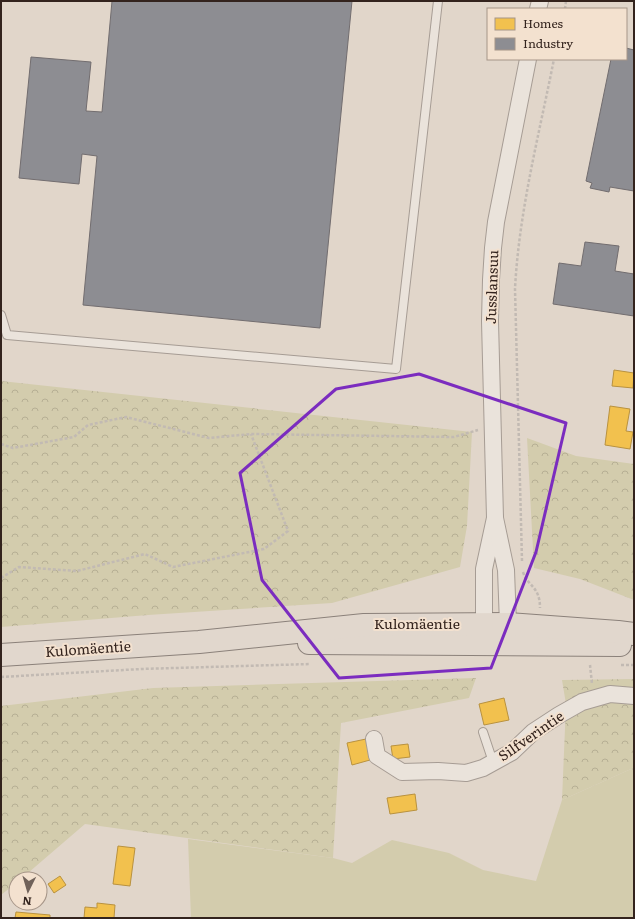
<svg xmlns="http://www.w3.org/2000/svg" width="635" height="919" font-family="Literata,serif">
<style>
.grass{fill:#d3ccad}
.forest{fill:url(#forest-crowns)}
.homes{fill:#f2c14e;stroke:#b9923f}
.industry{fill:#8d8d92;stroke:#726d6f}
.lines{fill:none;stroke-linecap:round;stroke-linejoin:round}
.service-casing{stroke:#a69c94;stroke-width:10}
.minor-casing{stroke:#a69c94;stroke-width:18}
.primary-casing{stroke:#8b817a;stroke-width:24}
.path{stroke:#c2bab3;stroke-width:2.5;stroke-dasharray:3 2;stroke-linecap:butt}
.service{stroke:#eae3db;stroke-width:8}
.minor{stroke:#eae3db;stroke-width:16}
.primary{stroke:#e1d7cd;stroke-width:22}
.marked{fill:none;stroke:#7b2cbf;stroke-width:3;stroke-linejoin:round}
.labels{text-anchor:middle;stroke-width:4;stroke-linejoin:round;paint-order:stroke}
.street-label{font-size:14px;fill:#33231d;stroke:#f3e1cf}
</style>
<defs>
<pattern id="forest-crowns" width="20" height="18" patternUnits="userSpaceOnUse"><rect width="20" height="18" fill="#d3ccad"/><path d="M2 6a3 3 0 1 1 6 0M12 15a3 3 0 1 1 6 0" fill="none" stroke="#b6af94"/></pattern>
</defs>
<rect width="100%" height="100%" fill="#e1d6ca"/>
<polygon class="grass" points="631,769 634,770 634,918 191,918 188,839 333,858 352,863 392,840 449,853 483,870 536,881 562,800"/>
<g class="forest">
<polygon points="1,381 472,432 467,526 460,567 332,603 148,615 1,627"/>
<polygon points="527,438 576,456 634,464 634,600 580,579 534,568"/>
<polygon points="476,678 469,698 341,723 333,858 85,824 21,879 16,879 16,883 1,895 1,706 153,688"/>
<polygon points="634,679 634,770 631,769 562,800 566,704 562,680"/>
</g>
<g class="homes">
<polygon points="614,370 634,373 633,388 612,386"/>
<polygon points="610,406 630,409 626,431 633,432 630,449 605,445"/>
<polygon points="504,698 509,720 484,725 479,704"/>
<polygon points="366,739 370,760 352,765 347,743"/>
<polygon points="408,744 410,757 393,759 391,746"/>
<polygon points="415,794 417,810 390,814 387,798"/>
<polygon points="118,846 135,848 130,886 113,884"/>
<polygon points="60,876 66,885 54,893 48,884"/>
<polygon points="97,903 115,905 114,918 84,918 85,907 97,908"/>
<polygon points="16,912 50,915 50,918 15,918"/>
</g>
<g class="industry">
<polygon points="112,1 352,1 320,328 83,305 97,156 82,154 79,184 19,178 31,57 91,62 86,111 102,112"/>
<polygon points="626,48 634,50 634,191 610,187 609,192 590,188 592,183 586,181 611,59 626,59"/>
<polygon points="585,242 619,246 615,271 634,274 634,316 553,304 559,263 581,266"/>
</g>
<g class="lines">
<defs>
<g id="service">
<polyline points="1,315 7,335 396,369 438,1"/>
<polyline points="483,732 493,762"/>
</g>
<g id="minor">
<polyline points="538,9 540,1"/>
<polyline points="489,632 484,624 484,569 495,518"/>
<polyline points="503,632 508,624 506,570 495,518 490,321 491,280 493,248 496,222 528,59"/>
<polyline points="374,739 377,756 402,772 438,771 466,773 483,768 512,752 533,732 559,715 582,702 610,694 634,696"/>
</g>
<g id="primary">
<polyline points="309,643 620,645"/>
<polyline points="1,655 199,642 364,625 508,624 618,632 634,634"/>
</g>
</defs>
<use href="#service" class="service-casing"/>
<use href="#minor" class="minor-casing"/>
<use href="#primary" class="primary-casing"/>
<g class="path">
<polyline points="565,9 566,1"/>
<polyline points="1,444 13,448 74,437 88,425 126,417 209,438 251,434 454,437 478,430"/>
<path d="M522,561L515,289C519,211 539,135 554,59"/>
<path d="M523,572C528,587 540,586 540,608"/>
<polyline points="1,578 19,567 77,571 145,554 173,567 264,549 288,531 251,434"/>
<polyline points="590,665 592,684"/>
<polyline points="621,665 634,665"/>
<polyline points="1,677 141,669 310,664"/>
</g>
<use href="#service" class="service"/>
<use href="#minor" class="minor"/>
<use href="#primary" class="primary"/>
</g>
<path class="marked" d="M419,374L566,423L536,552L491,668L339,678L262,580L240,473L336,389Z"/>
<g class="labels">
<g class="street-label">
<text transform="translate(492 287) rotate(-88)" y="5">Jusslansuu</text>
<text x="417" y="629">Kulomäentie</text>
<text transform="translate(88 649) rotate(-4)" y="5">Kulomäentie</text>
<text transform="translate(531 736) rotate(-35)" y="5">Silfverintie</text>
</g>
</g>
<rect width="635" height="919" fill="none" stroke="#33231d" stroke-width="4"/>
<rect x="487" y="8" width="140" height="52" fill="#f3e1cf" stroke="#a69588"/>
<rect x="495" y="18" width="20" height="12" fill="#f2c14e" stroke="#a69588"/>
<text x="523" y="28" font-size="12" fill="#33231d">Homes</text>
<rect x="495" y="38" width="20" height="12" fill="#8d8d92" stroke="#a69588"/>
<text x="523" y="48" font-size="12" fill="#33231d">Industry</text>
<g transform="translate(28 891) rotate(185)"><circle r="19" fill="#f3e1cf" stroke="#a69588"/>
<path d="M0-3L7 15L0 10L-7 15Z" fill="#70625a"/>
<text y="-6" font-size="11" font-weight="bold" text-anchor="middle" fill="#33231d">N</text>
</g>
</svg>
